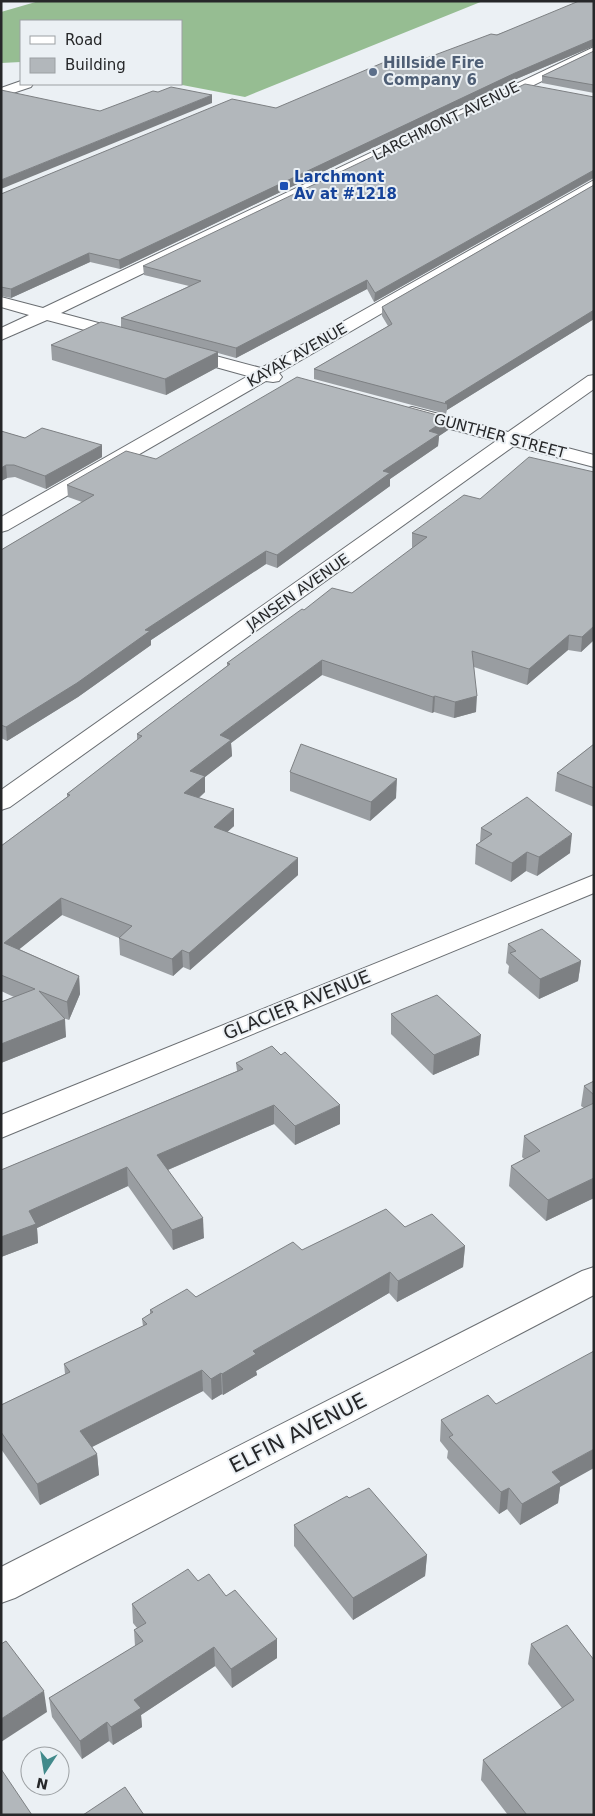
<svg xmlns="http://www.w3.org/2000/svg" width="595" height="1816" font-family="'DejaVu Sans',sans-serif">
<style>
.forest{fill:#96bd92}
.lines{fill:none;stroke-linecap:round;stroke-linejoin:round}
.minor-casing{stroke:#6a6e72;stroke-width:2}
.minor{fill:#fff;fill-rule:evenodd}
.wall{fill:#999da1}
.shaded-wall{fill:#7d8083}
.building{fill:#b2b7bb;stroke:#7d8083}
.service-dot{fill:#5c6f8a;stroke:#ebf0f4;stroke-width:2}
.transit-dot{fill:#1a4fb4;stroke:#ebf0f4;stroke-width:2}
.labels{text-anchor:middle;stroke-width:4;stroke-linejoin:round;paint-order:stroke}
.far-service-label{font-size:15px;font-weight:bold;fill:#4e5e75;stroke:#ebf0f4;text-anchor:start}
.far-street-label{font-size:15px;fill:#262729;stroke:#ebf0f4}
.far-transit-label{font-size:15px;font-weight:bold;fill:#164399;stroke:#ebf0f4;text-anchor:start}
.street-label{font-size:18px;fill:#262729;stroke:#ebf0f4}
.near-street-label{font-size:21px;fill:#262729;stroke:#ebf0f4}
</style>
<rect width="100%" height="100%" fill="#ebf0f4"/>
<polygon class="forest" points="39,1 483,1 245,97 177,84 181,84 181,21 21,21 21,62 1,63 1,12"/>
<g class="lines">
<defs>
<g id="minor">
<polygon points="594,47 594,56 61,313 132,332 135,336 132,340 126,341 47,320 1,340 1,328 29,315 1,307 1,297 43,308"/>
<polygon points="21,81 21,84 33,84 31,87 1,97 1,88"/>
<polygon points="594,180 594,190 279,373 282,377 279,381 273,382 266,381 8,530 1,532 1,517 248,376 176,356 173,352 176,348 182,347 261,368"/>
<polygon points="594,375 594,389 526,437 594,455 594,467 514,446 10,807 1,810 1,790 496,441 405,417 403,413 405,409 412,407 508,432 588,376"/>
<polygon points="594,875 594,893 1,1138 1,1115"/>
<polygon points="594,1267 594,1295 15,1598 1,1603 1,1567 582,1271"/>
</g>
</defs>
<use href="#minor" class="minor-casing"/>
<use href="#minor" class="minor"/>
</g>
<g class="wall">
<polygon points="594,1 594,46 514,80 120,269 90,262 11,298 1,296 1,194 276,108 408,65"/>
<polygon points="594,51 594,93 542,83 542,76"/>
<polygon points="594,97 594,178 374,302 367,289 236,358 218,353 218,367 166,395 52,360 51,345 121,327 121,318 189,286 144,275 143,266"/>
<polygon points="594,185 594,319 447,410 446,414 314,379 314,369 388,326 382,316 382,307"/>
<polygon points="448,418 448,430 439,436 438,446 390,479 390,486 277,568 266,564 151,640 151,645 78,697 7,741 1,738 1,550 82,502 68,497 67,485 156,459"/>
<polygon points="1,431 25,438 102,457 46,489 15,477 7,478 1,481"/>
<polygon points="594,472 594,640 581,652 568,650 527,685 474,667 476,712 454,718 434,712 432,713 322,675 231,743 232,756 205,777 205,792 199,798 234,826 227,832 298,875 190,970 183,967 173,976 120,955 119,938 62,915 19,949 79,976 80,994 69,1020 63,1018 66,1037 1,1063 1,1002 14,997 1,991 1,846 67,797 67,794 137,740 137,734 227,666 227,663 304,610 352,593 413,548 412,548 412,533 480,499"/>
<polygon points="594,744 594,807 555,791 557,773"/>
<polygon points="290,772 396,798 370,821 290,791"/>
<polygon points="481,828 570,853 537,876 526,871 511,882 475,864 476,845 480,842"/>
<polygon points="508,944 581,961 578,981 539,999 508,973 509,966 506,963"/>
<polygon points="391,1014 479,1055 433,1075 391,1034"/>
<polygon points="236,1063 340,1124 295,1145 274,1124 168,1170 204,1238 173,1250 128,1186 37,1228 38,1243 1,1257 1,1170 237,1071"/>
<polygon points="594,1081 594,1198 546,1221 509,1186 511,1166 524,1159 522,1157 524,1136 584,1108 581,1106 584,1086"/>
<polygon points="405,1227 465,1246 463,1267 397,1302 389,1293 256,1371 257,1375 223,1395 222,1394 212,1400 203,1391 92,1447 97,1454 99,1475 40,1505 1,1449 1,1405 65,1374 64,1364 143,1326 142,1319 150,1314 150,1310 196,1297 302,1250"/>
<polygon points="441,1420 560,1487 558,1503 520,1525 507,1509 499,1514 447,1458 448,1451 440,1441"/>
<polygon points="349,1498 427,1555 425,1576 353,1620 294,1546 294,1525"/>
<polygon points="198,1581 226,1596 277,1639 277,1658 232,1688 215,1666 141,1715 142,1727 113,1745 109,1741 82,1759 52,1717 49,1698 135,1646 134,1630 137,1628 133,1623 132,1604"/>
<polygon points="531,1644 594,1660 594,1815 508,1815 481,1780 483,1760 562,1708 528,1664"/>
</g>
<g class="shaded-wall">
<polygon points="594,39 594,46 514,80 120,269 119,260 515,73"/>
<polygon points="212,95 212,103 1,189 1,180"/>
<polygon points="594,170 593,178 374,302 375,293"/>
<polygon points="89,253 90,262 11,298 11,289"/>
<polygon points="367,280 367,289 236,358 236,348"/>
<polygon points="594,310 594,319 447,410 447,404 445,402"/>
<polygon points="218,352 218,367 166,395 165,379"/>
<polygon points="448,418 448,430 439,436 438,446 390,479 390,486 277,568 277,555 383,471 429,431"/>
<polygon points="102,445 102,457 46,489 45,476"/>
<polygon points="6,465 7,478 1,481 1,468"/>
<polygon points="266,551 266,564 151,640 151,645 78,697 7,741 6,727 145,630"/>
<polygon points="594,626 594,640 581,652 582,637"/>
<polygon points="569,635 568,650 527,685 529,669"/>
<polygon points="322,660 322,675 231,743 232,756 205,777 205,792 185,809 184,793 190,771 220,735"/>
<polygon points="435,696 434,712 432,713 433,697"/>
<polygon points="477,696 476,712 454,718 455,702"/>
<polygon points="397,779 396,798 370,821 371,802"/>
<polygon points="234,809 234,826 214,844 214,827"/>
<polygon points="572,834 570,853 537,876 539,857"/>
<polygon points="527,852 526,871 511,882 512,863"/>
<polygon points="298,858 298,875 190,970 189,953"/>
<polygon points="61,898 62,915 6,960 4,943"/>
<polygon points="182,950 183,967 173,976 172,959"/>
<polygon points="581,961 578,981 539,999 540,979"/>
<polygon points="79,976 80,994 69,1020 67,1002"/>
<polygon points="65,1019 66,1037 1,1063 1,1044"/>
<polygon points="481,1035 479,1055 433,1075 434,1055"/>
<polygon points="274,1105 274,1124 158,1174 157,1155"/>
<polygon points="340,1105 340,1124 295,1145 295,1126"/>
<polygon points="127,1167 128,1186 37,1228 38,1243 1,1257 1,1237 29,1211"/>
<polygon points="594,1178 594,1198 546,1221 548,1200"/>
<polygon points="203,1218 204,1238 173,1250 172,1230"/>
<polygon points="465,1246 463,1267 397,1302 398,1281"/>
<polygon points="390,1272 389,1293 256,1371 257,1375 223,1395 222,1374 253,1351"/>
<polygon points="202,1370 203,1391 82,1452 80,1431"/>
<polygon points="221,1373 222,1394 212,1400 211,1379"/>
<polygon points="594,1449 594,1468 560,1487 558,1503 520,1525 522,1504 552,1472"/>
<polygon points="97,1454 99,1475 40,1505 37,1484"/>
<polygon points="509,1488 507,1509 499,1514 501,1492"/>
<polygon points="427,1555 425,1576 353,1620 353,1598"/>
<polygon points="277,1639 277,1658 232,1688 231,1669"/>
<polygon points="214,1647 215,1666 141,1715 142,1727 113,1745 111,1727 134,1700"/>
<polygon points="44,1691 47,1712 1,1742 1,1719"/>
<polygon points="107,1722 109,1741 82,1759 80,1741"/>
</g>
<g class="building">
<polygon points="579,1 594,1 594,39 515,73 119,260 89,253 11,289 1,287 1,194 232,99 276,108 387,61 408,65 491,34 497,35"/>
<polygon points="594,51 594,85 542,76"/>
<polygon points="525,84 594,97 594,170 375,293 367,280 236,348 121,318 201,281 143,266"/>
<polygon points="171,87 212,95 1,180 1,90 100,111 153,91 158,92"/>
<polygon points="594,185 594,310 445,402 447,404 314,369 392,324 382,307"/>
<polygon points="101,322 218,352 165,379 51,345"/>
<polygon points="297,377 448,418 429,431 439,434 383,471 390,473 277,555 266,551 145,630 150,631 77,683 6,727 1,725 1,550 94,495 67,485 126,451 156,459"/>
<polygon points="42,428 102,445 45,476 14,465 6,465 1,468 1,431 25,438"/>
<polygon points="529,457 594,472 594,626 582,637 569,635 529,669 472,651 477,696 455,702 435,696 433,697 322,660 220,735 231,740 190,771 205,776 184,793 234,809 214,827 298,858 189,953 182,950 172,959 119,938 132,926 61,898 4,943 79,976 67,1002 39,991 65,1019 1,1044 1,1002 35,989 1,975 1,846 70,795 67,794 142,736 137,734 230,664 227,663 302,609 304,610 332,588 352,593 427,537 412,533 464,495 480,499"/>
<polygon points="301,744 397,779 371,802 290,772"/>
<polygon points="594,744 594,788 557,773"/>
<polygon points="527,797 572,834 539,857 527,852 512,863 476,845 492,834 481,828"/>
<polygon points="542,929 581,961 540,979 510,953 516,951 508,944"/>
<polygon points="437,995 481,1035 434,1055 391,1014"/>
<polygon points="272,1046 281,1055 285,1052 340,1105 295,1126 274,1105 157,1155 203,1218 172,1230 127,1167 29,1211 36,1224 1,1237 1,1170 243,1069 236,1063"/>
<polygon points="594,1081 594,1095 584,1086"/>
<polygon points="594,1103 594,1178 548,1200 511,1166 540,1151 524,1136"/>
<polygon points="386,1209 405,1227 432,1214 465,1246 398,1281 390,1272 253,1351 256,1354 222,1374 221,1373 211,1379 202,1370 80,1431 97,1454 37,1484 1,1432 1,1405 70,1372 64,1364 147,1324 142,1319 153,1312 150,1310 187,1289 196,1297 293,1242 302,1250"/>
<polygon points="594,1351 594,1449 552,1472 561,1482 522,1504 509,1488 501,1492 449,1437 453,1435 441,1420 488,1395 496,1404"/>
<polygon points="369,1488 427,1555 353,1598 294,1525 347,1496 349,1498"/>
<polygon points="188,1569 198,1581 209,1574 226,1596 235,1590 277,1639 231,1669 214,1647 134,1700 141,1708 111,1727 107,1722 80,1741 49,1698 143,1641 134,1630 146,1623 132,1604"/>
<polygon points="567,1625 594,1660 594,1815 527,1815 483,1760 574,1700 531,1644"/>
<polygon points="6,1641 44,1691 1,1719 1,1644"/>
<polygon points="1,1769 32,1815 1,1815"/>
<polygon points="125,1787 144,1815 83,1815"/>
</g>
<circle class="service-dot" cx="373" cy="72" r="5"/>
<rect class="transit-dot" x="279" y="181" width="10" height="10" rx="2.5"/>
<g class="labels">
<g class="far-service-label">
<text x="383" y="68">Hillside Fire<tspan x="383" dy="17">Company 6</tspan></text>
</g>
<g class="far-street-label">
<text transform="translate(446 121) rotate(-26)" y="5">LARCHMONT AVENUE</text>
<text transform="translate(297 355) rotate(-30)" y="5">KAYAK AVENUE</text>
<text transform="translate(500 436) rotate(15)" y="5">GUNTHER STREET</text>
<text transform="translate(298 592) rotate(-35)" y="5">JANSEN AVENUE</text>
</g>
<g class="far-transit-label">
<text x="294" y="182">Larchmont<tspan x="294" dy="17">Av at #1218</tspan></text>
</g>
<g class="street-label">
<text transform="translate(297 1005) rotate(-22)" y="6">GLACIER AVENUE</text>
</g>
<g class="near-street-label">
<text transform="translate(298 1433) rotate(-27)" y="7">ELFIN AVENUE</text>
</g>
</g>
<rect width="595" height="1816" fill="none" stroke="#262729" stroke-width="5"/>
<rect x="20" y="20" width="162" height="65" fill="#ebf0f4" stroke="#9ca0a3"/>
<rect x="30" y="36" width="25" height="8" fill="#ffffff" stroke="#9ca0a3"/>
<text x="65" y="45" font-size="15" fill="#262729">Road</text>
<rect x="30" y="58" width="25" height="15" fill="#b2b7bb" stroke="#9ca0a3"/>
<text x="65" y="70" font-size="15" fill="#262729">Building</text>
<g transform="translate(45 1771) rotate(192)"><circle r="24" fill="#ebf0f4" stroke="#9ca0a3"/>
<path d="M0-4L9 19L0 12L-9 19Z" fill="#428a8b"/>
<text y="-8" font-size="14" font-weight="bold" text-anchor="middle" fill="#262729">N</text>
</g>
</svg>
